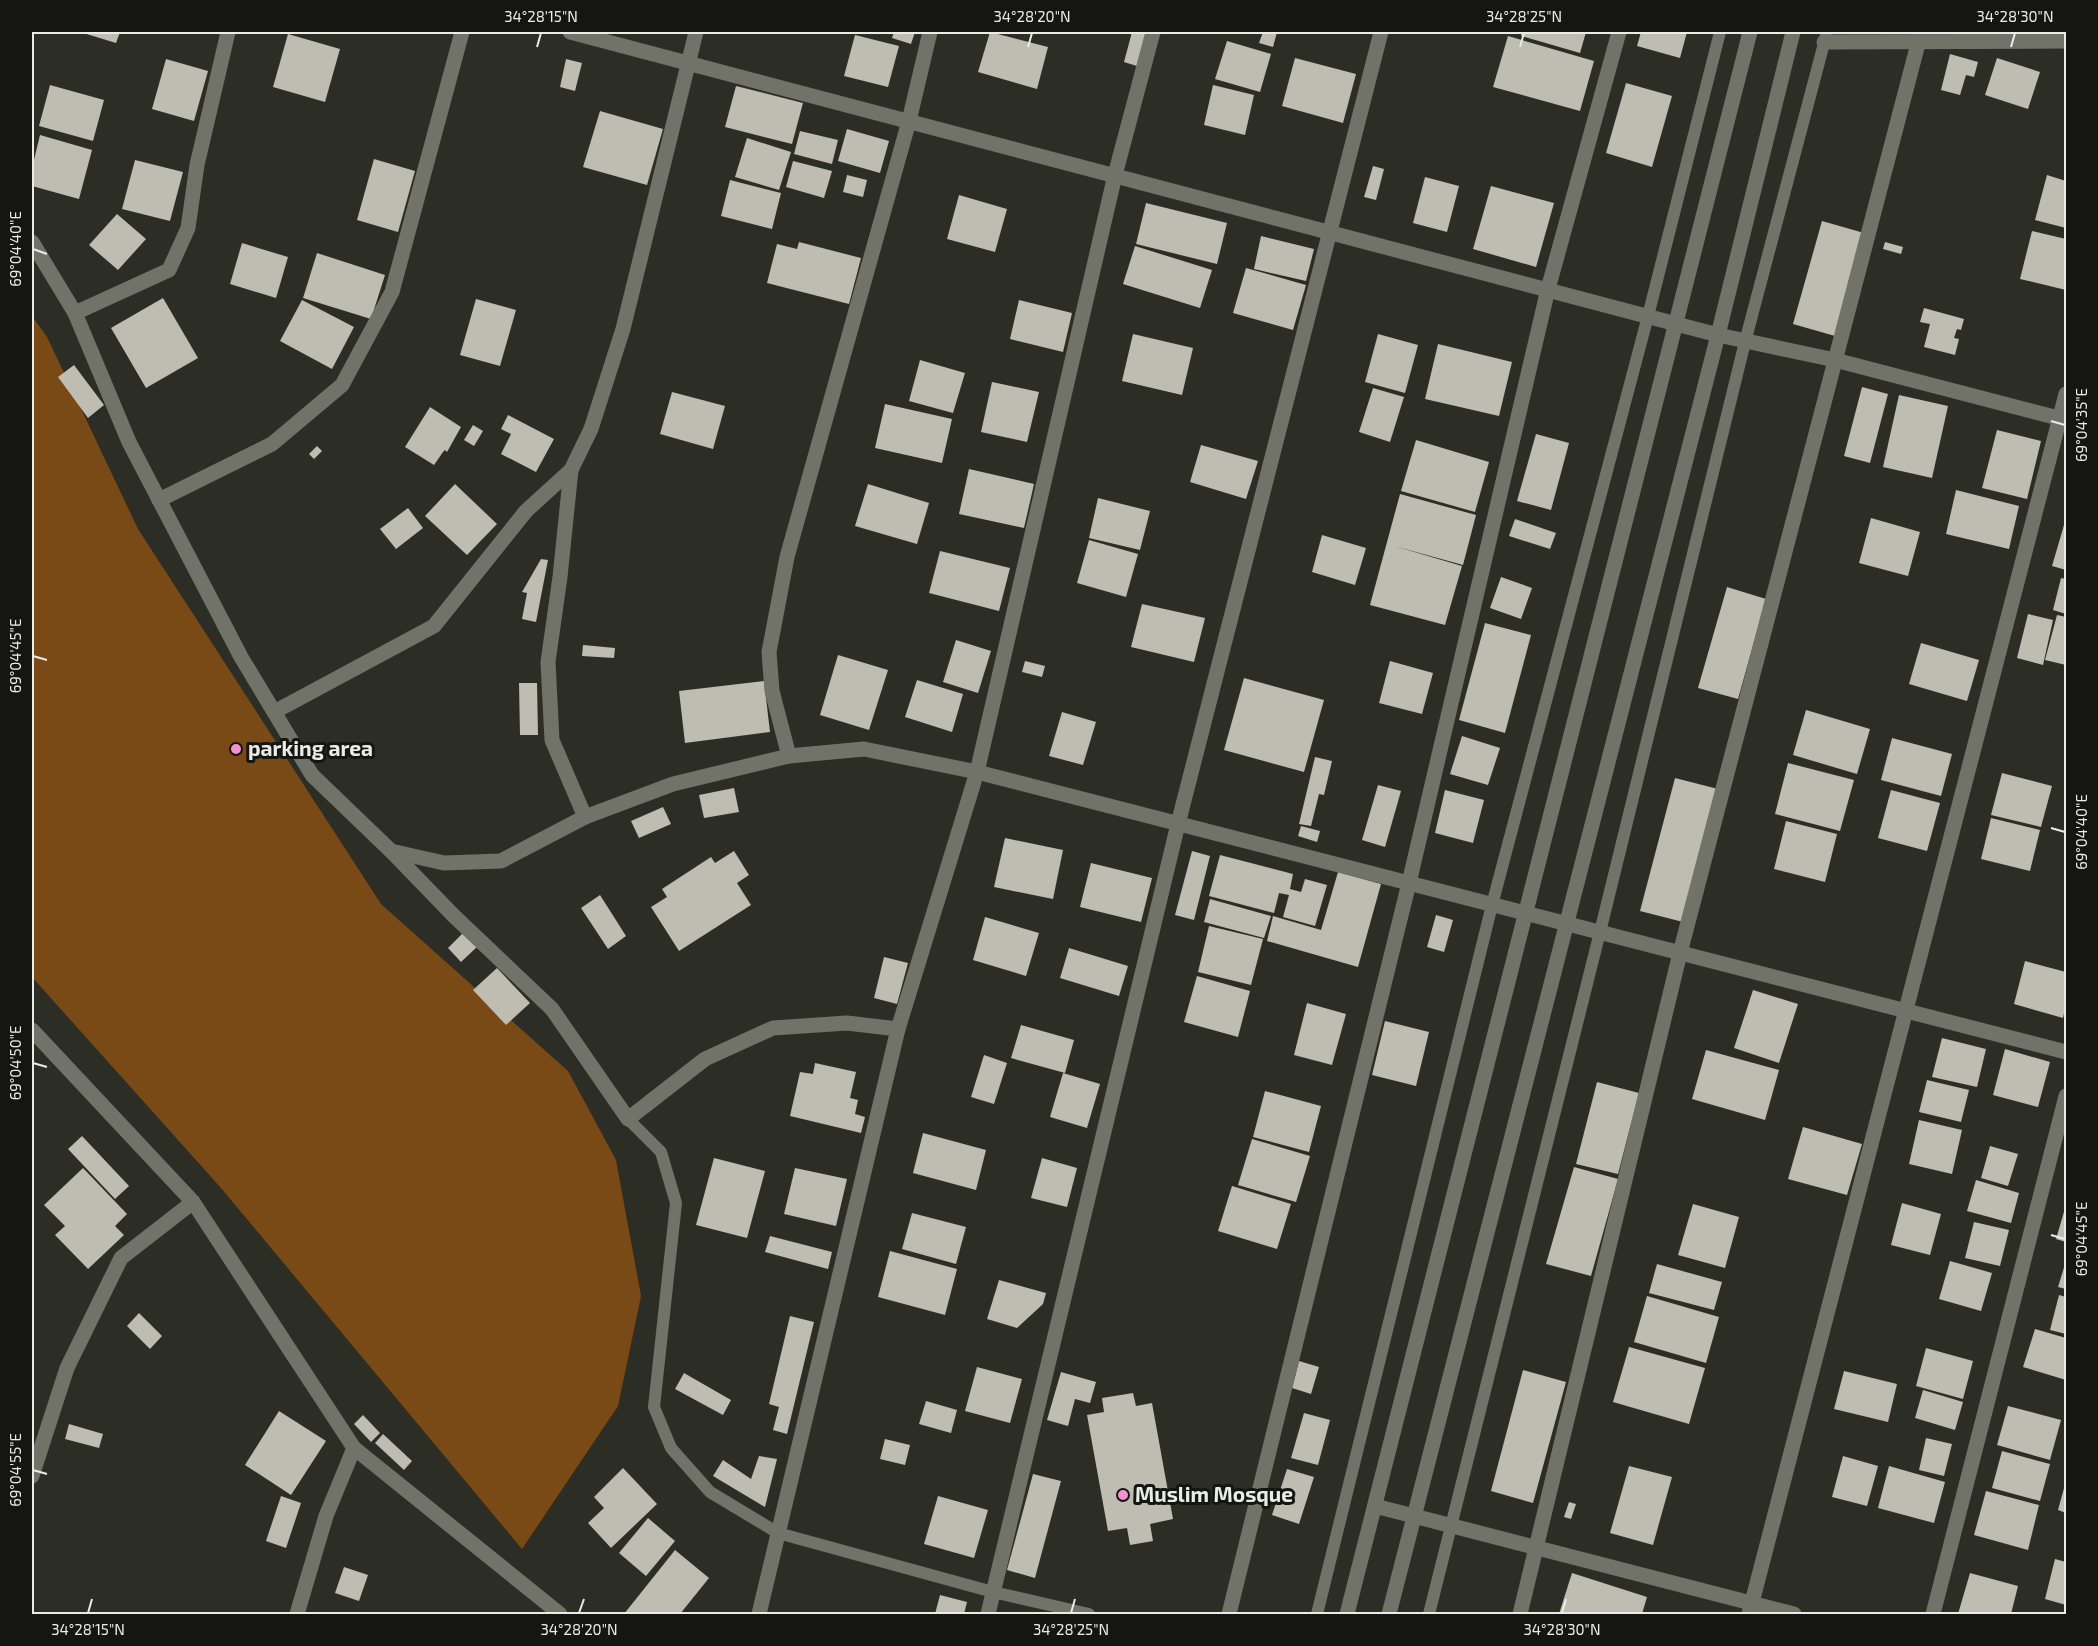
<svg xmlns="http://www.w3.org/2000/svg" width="2098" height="1646" font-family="'Exo 2',sans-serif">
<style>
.green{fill:#794a16}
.building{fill:#bfbcb1}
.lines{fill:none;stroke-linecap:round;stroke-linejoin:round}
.service{stroke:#717369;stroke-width:12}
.minor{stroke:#717369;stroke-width:15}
.ticks{fill:none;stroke:#eaece6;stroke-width:2}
.poi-dot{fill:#f590d1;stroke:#151612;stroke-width:2}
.labels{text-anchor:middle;stroke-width:6;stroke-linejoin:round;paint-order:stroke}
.poi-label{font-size:21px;font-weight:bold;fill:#eaece6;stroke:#151612;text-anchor:start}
.neatline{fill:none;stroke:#eaece6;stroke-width:2}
.ticks-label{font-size:15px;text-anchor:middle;fill:#eaece6}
</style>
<rect width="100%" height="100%" fill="#2c2e26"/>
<polygon class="green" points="32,316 47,337 138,529 381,904 568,1071 616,1160 641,1296 618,1406 522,1549 221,1188 32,977"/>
<g class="building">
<polygon points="80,32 120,32 116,43"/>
<polygon points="894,32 915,32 911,44 892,38"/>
<polygon points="990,32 1048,47 1037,89 978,72"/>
<polygon points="1132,32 1149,32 1140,67 1124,62"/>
<polygon points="1263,32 1277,32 1273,47 1259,43"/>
<polygon points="1522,32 1586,32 1580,53 1521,36"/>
<polygon points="1641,32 1687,32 1680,58 1637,46"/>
<polygon points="288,34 340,49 325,102 273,87"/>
<polygon points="855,35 899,46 888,87 844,76"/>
<polygon points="1508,36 1594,61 1580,111 1493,87"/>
<polygon points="1227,41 1271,54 1260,92 1215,79"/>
<polygon points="1950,54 1978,62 1974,77 1966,75 1960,95 1941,90"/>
<polygon points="1295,58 1356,74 1343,123 1282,106"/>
<polygon points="1997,58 2040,72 2028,109 1985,95"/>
<polygon points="166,59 208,71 194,121 152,109"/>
<polygon points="566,59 582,63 575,91 560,87"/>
<polygon points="1626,83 1672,96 1652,167 1606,153"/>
<polygon points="50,85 104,100 93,141 39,126"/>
<polygon points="1213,85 1254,95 1245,135 1204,125"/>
<polygon points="736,86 803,103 792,144 725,127"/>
<polygon points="600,111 663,129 647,185 583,167"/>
<polygon points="847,129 889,141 880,173 838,161"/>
<polygon points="800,131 838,140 832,164 794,154"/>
<polygon points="40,135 92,150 79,199 32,186 32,168"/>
<polygon points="747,138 791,152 779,190 735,177"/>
<polygon points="374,159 415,171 398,232 357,220"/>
<polygon points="135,160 183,172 170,221 122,209"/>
<polygon points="793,161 832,171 824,198 786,187"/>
<polygon points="1373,166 1384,169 1376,200 1364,197"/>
<polygon points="847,175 867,180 863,197 843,192"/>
<polygon points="2047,175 2066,181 2066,228 2035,220"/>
<polygon points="1425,177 1459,186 1447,232 1413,223"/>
<polygon points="730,180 781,193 772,229 721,216"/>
<polygon points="1491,186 1554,203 1536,267 1473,249"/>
<polygon points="959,195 1007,209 995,252 947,239"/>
<polygon points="1146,203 1227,223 1217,264 1136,244"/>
<polygon points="117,214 146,239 118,270 89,245"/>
<polygon points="1822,221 1864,233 1835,336 1793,324"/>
<polygon points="2032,231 2066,239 2066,290 2020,279"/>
<polygon points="1261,236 1314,249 1306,281 1254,269"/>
<polygon points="799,242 861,258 849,304 767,283 777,244 797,249"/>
<polygon points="1885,242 1903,247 1901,254 1883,249"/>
<polygon points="242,243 288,257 276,298 230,284"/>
<polygon points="1135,246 1212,270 1200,308 1123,284"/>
<polygon points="317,253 385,275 371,319 303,298"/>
<polygon points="1246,268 1306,285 1293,330 1233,313"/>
<polygon points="163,298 198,358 146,388 111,328"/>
<polygon points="476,299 516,310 500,366 460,355"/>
<polygon points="302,300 354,327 332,369 280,341"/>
<polygon points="1019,300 1072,313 1063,352 1010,339"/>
<polygon points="1924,308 1964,319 1961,330 1957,329 1954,338 1959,339 1955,355 1924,347 1930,324 1920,322"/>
<polygon points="1133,334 1193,348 1182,395 1122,381"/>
<polygon points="1378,334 1418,345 1405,393 1365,382"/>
<polygon points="1438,344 1512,362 1499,416 1425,399"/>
<polygon points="920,360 965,373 953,413 909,401"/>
<polygon points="74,365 104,405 88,418 58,377"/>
<polygon points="992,382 1039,392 1027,442 981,432"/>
<polygon points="1862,387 1888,394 1870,463 1844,456"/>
<polygon points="1373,388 1404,397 1390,442 1359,432"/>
<polygon points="672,392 725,406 713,449 660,434"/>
<polygon points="1899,395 1948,406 1932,478 1883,467"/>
<polygon points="885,404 952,419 942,463 875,448"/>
<polygon points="430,407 461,427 447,452 445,450 443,452 434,465 405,447"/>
<polygon points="508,415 554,439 536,472 501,454 511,434 501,429"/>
<polygon points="473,425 483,431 474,446 464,440"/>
<polygon points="1997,430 2041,441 2027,499 1982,488"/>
<polygon points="1536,434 1569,443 1551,510 1517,501"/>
<polygon points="1416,440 1489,462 1475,512 1401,491"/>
<polygon points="1201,445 1258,461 1246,499 1190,482"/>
<polygon points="317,446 322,451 314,459 309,454"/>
<polygon points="969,469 1034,484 1024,528 959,514"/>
<polygon points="455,484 497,524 467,555 425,516"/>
<polygon points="868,484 929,503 917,544 855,526"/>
<polygon points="1956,490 2019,506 2009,549 1946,534"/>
<polygon points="1400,494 1476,515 1463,565 1394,546 1462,566 1445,625 1370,605"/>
<polygon points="1098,498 1150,511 1140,550 1089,538"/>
<polygon points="408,508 423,528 396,549 380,529"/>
<polygon points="1871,518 1920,532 1908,576 1859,563"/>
<polygon points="1515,519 1556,533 1550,549 1509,536"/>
<polygon points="2064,525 2066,526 2066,570 2052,566"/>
<polygon points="1322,535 1366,548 1355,585 1312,572"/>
<polygon points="1089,540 1138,554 1126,597 1077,583"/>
<polygon points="940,551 1010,568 999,611 929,593"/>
<polygon points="541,559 548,560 536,622 522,619 527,593 522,592"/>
<polygon points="1501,577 1532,588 1521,619 1490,608"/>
<polygon points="2061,578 2066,579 2066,614 2053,610"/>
<polygon points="1727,587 1766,599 1738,699 1698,688"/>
<polygon points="1142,604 1205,618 1194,662 1131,647"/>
<polygon points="2028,614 2053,620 2043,665 2017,658"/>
<polygon points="2057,615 2066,617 2066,665 2045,660"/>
<polygon points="1485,623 1531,635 1505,733 1459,720"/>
<polygon points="956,640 991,651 978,693 943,682"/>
<polygon points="1921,643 1979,660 1967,701 1909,684"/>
<polygon points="583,645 615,648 614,658 582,656"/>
<polygon points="838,655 888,670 869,730 820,715"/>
<polygon points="1025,661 1045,666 1042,677 1022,672"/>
<polygon points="1390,661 1433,673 1422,714 1379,703"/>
<polygon points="1244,678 1324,700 1304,772 1224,750"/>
<polygon points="917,680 963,694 952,732 905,717"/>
<polygon points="764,681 770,732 685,743 679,691"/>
<polygon points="519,683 537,683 538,735 520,735"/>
<polygon points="1806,710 1870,729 1857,774 1793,755"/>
<polygon points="1062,712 1096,722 1083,765 1049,756"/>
<polygon points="1462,736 1500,748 1488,785 1450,774"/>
<polygon points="1892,738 1952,754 1941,796 1881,780"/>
<polygon points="1315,757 1332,761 1324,795 1319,794 1311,826 1299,824"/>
<polygon points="1788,763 1854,780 1840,831 1775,814"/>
<polygon points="2002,773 2052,786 2041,827 1991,815"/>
<polygon points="1675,778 1718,789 1683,922 1640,911"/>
<polygon points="1378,785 1401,791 1385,847 1362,840"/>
<polygon points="734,788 739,812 704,818 699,795"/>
<polygon points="1445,790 1484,800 1473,843 1435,833"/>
<polygon points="1891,790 1940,803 1927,851 1878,838"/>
<polygon points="663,807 671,824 639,838 631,821"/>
<polygon points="1991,818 2040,830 2030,871 1981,859"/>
<polygon points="1786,821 1837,834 1825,882 1774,869"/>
<polygon points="1301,826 1320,831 1317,842 1298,836"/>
<polygon points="1005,838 1063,850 1053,899 994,887"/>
<polygon points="734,851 749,875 737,883 751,905 679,951 651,907 667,897 662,889 711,857 715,863"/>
<polygon points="1192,851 1210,856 1194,920 1175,915"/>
<polygon points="1220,855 1293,874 1290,889 1301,892 1305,879 1327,885 1315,926 1283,917 1289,895 1279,893 1274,913 1209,896"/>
<polygon points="1091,863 1152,878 1141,922 1080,907"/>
<polygon points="1338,872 1381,884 1358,967 1267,941 1273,916 1321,930"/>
<polygon points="600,895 626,936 608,949 581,908"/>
<polygon points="1210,899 1271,916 1264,938 1204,922"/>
<polygon points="1436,915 1453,920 1444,952 1427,947"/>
<polygon points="985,917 1039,933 1026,976 973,960"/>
<polygon points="1209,926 1263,939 1251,985 1198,972"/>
<polygon points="464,932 478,946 461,962 448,948"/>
<polygon points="1069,948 1128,966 1119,996 1060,978"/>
<polygon points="884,957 908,963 897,1004 874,998"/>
<polygon points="2025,961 2066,972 2066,1004 2063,1018 2014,1004"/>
<polygon points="497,968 530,1003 506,1025 473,990"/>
<polygon points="1197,976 1250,991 1238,1037 1184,1022"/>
<polygon points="1753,990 1798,1004 1779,1063 1734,1048"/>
<polygon points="1307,1003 1346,1014 1332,1065 1294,1055"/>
<polygon points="1385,1021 1429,1032 1416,1086 1372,1075"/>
<polygon points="1021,1025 1074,1040 1065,1073 1011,1058"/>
<polygon points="1942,1038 1986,1049 1977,1087 1932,1077"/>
<polygon points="2005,1049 2050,1062 2038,1107 1993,1095"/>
<polygon points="1706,1050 1779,1070 1765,1120 1692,1099"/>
<polygon points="984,1055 1007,1063 994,1104 971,1097"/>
<polygon points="815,1063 856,1072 850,1098 858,1100 855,1114 865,1117 861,1133 790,1116 800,1072 813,1074"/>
<polygon points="1063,1073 1100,1084 1087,1128 1050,1117"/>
<polygon points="1927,1080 1969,1090 1961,1122 1919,1112"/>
<polygon points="1597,1082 1639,1093 1618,1174 1576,1164"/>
<polygon points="1265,1091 1321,1106 1309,1152 1253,1137"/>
<polygon points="1919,1120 1962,1130 1952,1174 1909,1164"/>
<polygon points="1803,1127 1862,1144 1847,1195 1788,1179"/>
<polygon points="923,1133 986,1150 976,1190 913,1173"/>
<polygon points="82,1136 129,1186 115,1199 68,1149"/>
<polygon points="1252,1139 1310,1156 1296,1202 1238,1185"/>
<polygon points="1990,1146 2018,1154 2008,1186 1981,1178"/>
<polygon points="714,1158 765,1171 747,1238 696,1225"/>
<polygon points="1042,1158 1077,1168 1067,1207 1031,1198"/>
<polygon points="1574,1167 1618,1179 1591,1276 1546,1264"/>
<polygon points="83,1168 127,1214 115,1226 124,1235 88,1269 55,1235 65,1226 44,1205"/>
<polygon points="795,1168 847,1179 836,1226 784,1214"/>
<polygon points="1976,1180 2019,1193 2011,1223 1967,1211"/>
<polygon points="1232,1186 1291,1204 1277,1249 1218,1231"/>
<polygon points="1902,1203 1941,1214 1930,1255 1891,1245"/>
<polygon points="1693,1204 1739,1217 1725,1268 1678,1255"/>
<polygon points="2066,1205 2066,1242 2056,1239"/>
<polygon points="912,1213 966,1227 956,1264 902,1249"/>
<polygon points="1974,1222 2009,1230 2000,1266 1965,1258"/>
<polygon points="770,1236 832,1252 828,1269 765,1252"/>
<polygon points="890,1251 957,1269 945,1315 878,1297"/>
<polygon points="1950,1261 1992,1273 1981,1311 1939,1299"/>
<polygon points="2066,1261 2066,1289 2058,1287"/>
<polygon points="1657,1264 1722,1282 1714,1310 1649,1293"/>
<polygon points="999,1280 1046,1293 1043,1304 1017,1328 987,1319"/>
<polygon points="2059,1295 2066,1297 2066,1334 2050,1330"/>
<polygon points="1647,1296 1719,1317 1706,1363 1634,1342"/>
<polygon points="139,1313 162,1336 150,1349 127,1326"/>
<polygon points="790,1316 814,1322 787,1434 773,1430 779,1407 769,1404"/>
<polygon points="2035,1329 2066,1338 2066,1380 2023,1367"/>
<polygon points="1629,1347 1705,1368 1689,1424 1613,1402"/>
<polygon points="1926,1348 1973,1361 1963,1399 1916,1386"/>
<polygon points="1299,1361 1319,1367 1311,1394 1292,1388"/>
<polygon points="977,1367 1022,1379 1010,1423 965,1411"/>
<polygon points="1523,1370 1566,1382 1533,1503 1491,1491"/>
<polygon points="1844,1371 1897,1384 1888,1422 1834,1409"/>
<polygon points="1061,1372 1096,1382 1090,1403 1075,1399 1068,1426 1047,1420"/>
<polygon points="684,1373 731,1400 723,1415 675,1389"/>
<polygon points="1923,1390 1963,1402 1955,1430 1915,1418"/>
<polygon points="1133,1393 1136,1406 1152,1403 1173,1519 1150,1524 1153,1541 1130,1545 1127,1528 1108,1531 1087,1415 1104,1412 1102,1398"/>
<polygon points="926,1401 957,1410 951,1433 919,1424"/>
<polygon points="2008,1406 2061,1420 2050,1460 1997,1445"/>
<polygon points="279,1411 326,1441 291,1495 245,1465"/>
<polygon points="1304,1413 1330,1420 1318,1465 1291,1458"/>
<polygon points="363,1415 380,1433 371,1442 354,1424"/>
<polygon points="69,1424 103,1434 99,1448 65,1439"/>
<polygon points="383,1434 412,1461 404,1470 375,1443"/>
<polygon points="1926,1438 1952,1444 1944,1476 1919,1470"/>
<polygon points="885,1439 910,1445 905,1465 880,1459"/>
<polygon points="2002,1451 2050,1464 2040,1501 1992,1488"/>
<polygon points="759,1456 777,1459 765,1507 713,1476 723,1460 751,1479"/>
<polygon points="1843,1456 1878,1466 1867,1506 1832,1497"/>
<polygon points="1629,1466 1672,1477 1653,1545 1610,1533"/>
<polygon points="1889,1466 1945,1482 1934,1523 1878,1508"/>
<polygon points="623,1468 657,1504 611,1548 588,1523 604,1508 594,1497"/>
<polygon points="1287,1469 1314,1477 1299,1524 1272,1515"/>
<polygon points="1033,1474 1061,1481 1035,1578 1007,1570"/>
<polygon points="2066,1481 2066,1513 2058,1510"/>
<polygon points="1986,1491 2039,1505 2028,1550 1974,1535"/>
<polygon points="281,1496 301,1503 286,1548 266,1541"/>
<polygon points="938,1496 988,1510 974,1558 924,1544"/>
<polygon points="1569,1502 1576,1504 1571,1519 1564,1517"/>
<polygon points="648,1518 675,1541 646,1576 619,1553"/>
<polygon points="675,1550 709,1578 680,1614 624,1614"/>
<polygon points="2055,1559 2066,1562 2066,1605 2045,1599"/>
<polygon points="344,1567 368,1575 359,1601 335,1593"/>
<polygon points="1572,1573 1647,1597 1642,1614 1559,1614"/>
<polygon points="1970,1573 2018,1586 2011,1614 1958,1614"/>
<polygon points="940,1595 967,1602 964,1614 935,1614"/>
</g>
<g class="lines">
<g class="service">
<polyline points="628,1119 661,1152 676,1203 654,1407 671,1448 710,1492 778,1533 993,1592 1089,1614"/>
<polyline points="1317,1614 1492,905 1648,316 1720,32"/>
<polyline points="1429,1614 1600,932 1745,342 1827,32"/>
</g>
<g class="minor">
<polyline points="228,32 197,165 188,228 169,270 75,313 129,442 241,657 312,775 391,851 444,863 501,861 585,817 673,784 789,756 864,749 977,772 2066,1052"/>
<polyline points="570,32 1718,335 1835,360 2066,420"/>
<polyline points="1824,42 2066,41"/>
<polyline points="32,242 75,313"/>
<polyline points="571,470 560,577 548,662 552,740 585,817"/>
<polyline points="159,500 272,444 342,385 392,292 462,32"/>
<polyline points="274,712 434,626 526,511 571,470 591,429 623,329 696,32"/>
<polyline points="789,756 772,691 769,652 787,557 909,121 930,32"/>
<polyline points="391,851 454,916 552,1009 628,1119 705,1059 773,1028 847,1023 898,1029"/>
<polyline points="32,1030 193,1202 354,1448 560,1614"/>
<polyline points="32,1476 67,1368 121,1258 193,1202"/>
<polyline points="1375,1506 1794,1614"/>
<polyline points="297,1614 326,1516 354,1448"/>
<polyline points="759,1614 898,1029 977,772 1115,175 1153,32"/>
<polyline points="988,1614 1178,824 1381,32"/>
<polyline points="1229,1614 1409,883 1548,289 1619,32"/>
<polyline points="1347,1614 1750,32"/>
<polyline points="1389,1614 1718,335 1793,32"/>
<polyline points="1520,1614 1680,953 1919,40"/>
<polyline points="1749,1614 2066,394"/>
<polyline points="1933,1614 2066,1096"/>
</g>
</g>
<path class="ticks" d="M537,47L541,33M1028,47L1032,33M1520,47L1524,33M2011,47L2015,33M33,249L47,254M2051,421L2065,425M33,656L47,660M2051,828L2065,832M33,1063L47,1067M2051,1235L2065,1239M33,1470L47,1474M88,1613L92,1599M579,1613L584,1599M1071,1613L1075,1599M1562,1613L1566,1599"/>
<g class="poi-dot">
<circle cx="236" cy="749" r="6"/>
<circle cx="1123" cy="1495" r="6"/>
</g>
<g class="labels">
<g class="poi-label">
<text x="248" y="756">parking area</text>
<text x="1135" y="1502">Muslim Mosque</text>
</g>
</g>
<rect width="2098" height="1646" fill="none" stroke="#151612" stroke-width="66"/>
<rect x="33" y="33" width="2032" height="1580" class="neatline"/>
<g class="ticks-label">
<text x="541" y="22">34°28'15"N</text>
<text x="1032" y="22">34°28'20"N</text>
<text x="1524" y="22">34°28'25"N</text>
<text x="2015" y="22">34°28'30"N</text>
<text transform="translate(16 249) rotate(-90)" y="5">69°04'40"E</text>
<text transform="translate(2082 425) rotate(-90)" y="5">69°04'35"E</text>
<text transform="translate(16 656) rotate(-90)" y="5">69°04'45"E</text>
<text transform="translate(2082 832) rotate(-90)" y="5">69°04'40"E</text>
<text transform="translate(16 1063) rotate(-90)" y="5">69°04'50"E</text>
<text transform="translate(2082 1239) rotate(-90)" y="5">69°04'45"E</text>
<text transform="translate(16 1470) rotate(-90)" y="5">69°04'55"E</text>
<text x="88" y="1635">34°28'15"N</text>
<text x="579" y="1635">34°28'20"N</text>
<text x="1071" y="1635">34°28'25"N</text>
<text x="1562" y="1635">34°28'30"N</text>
</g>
</svg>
